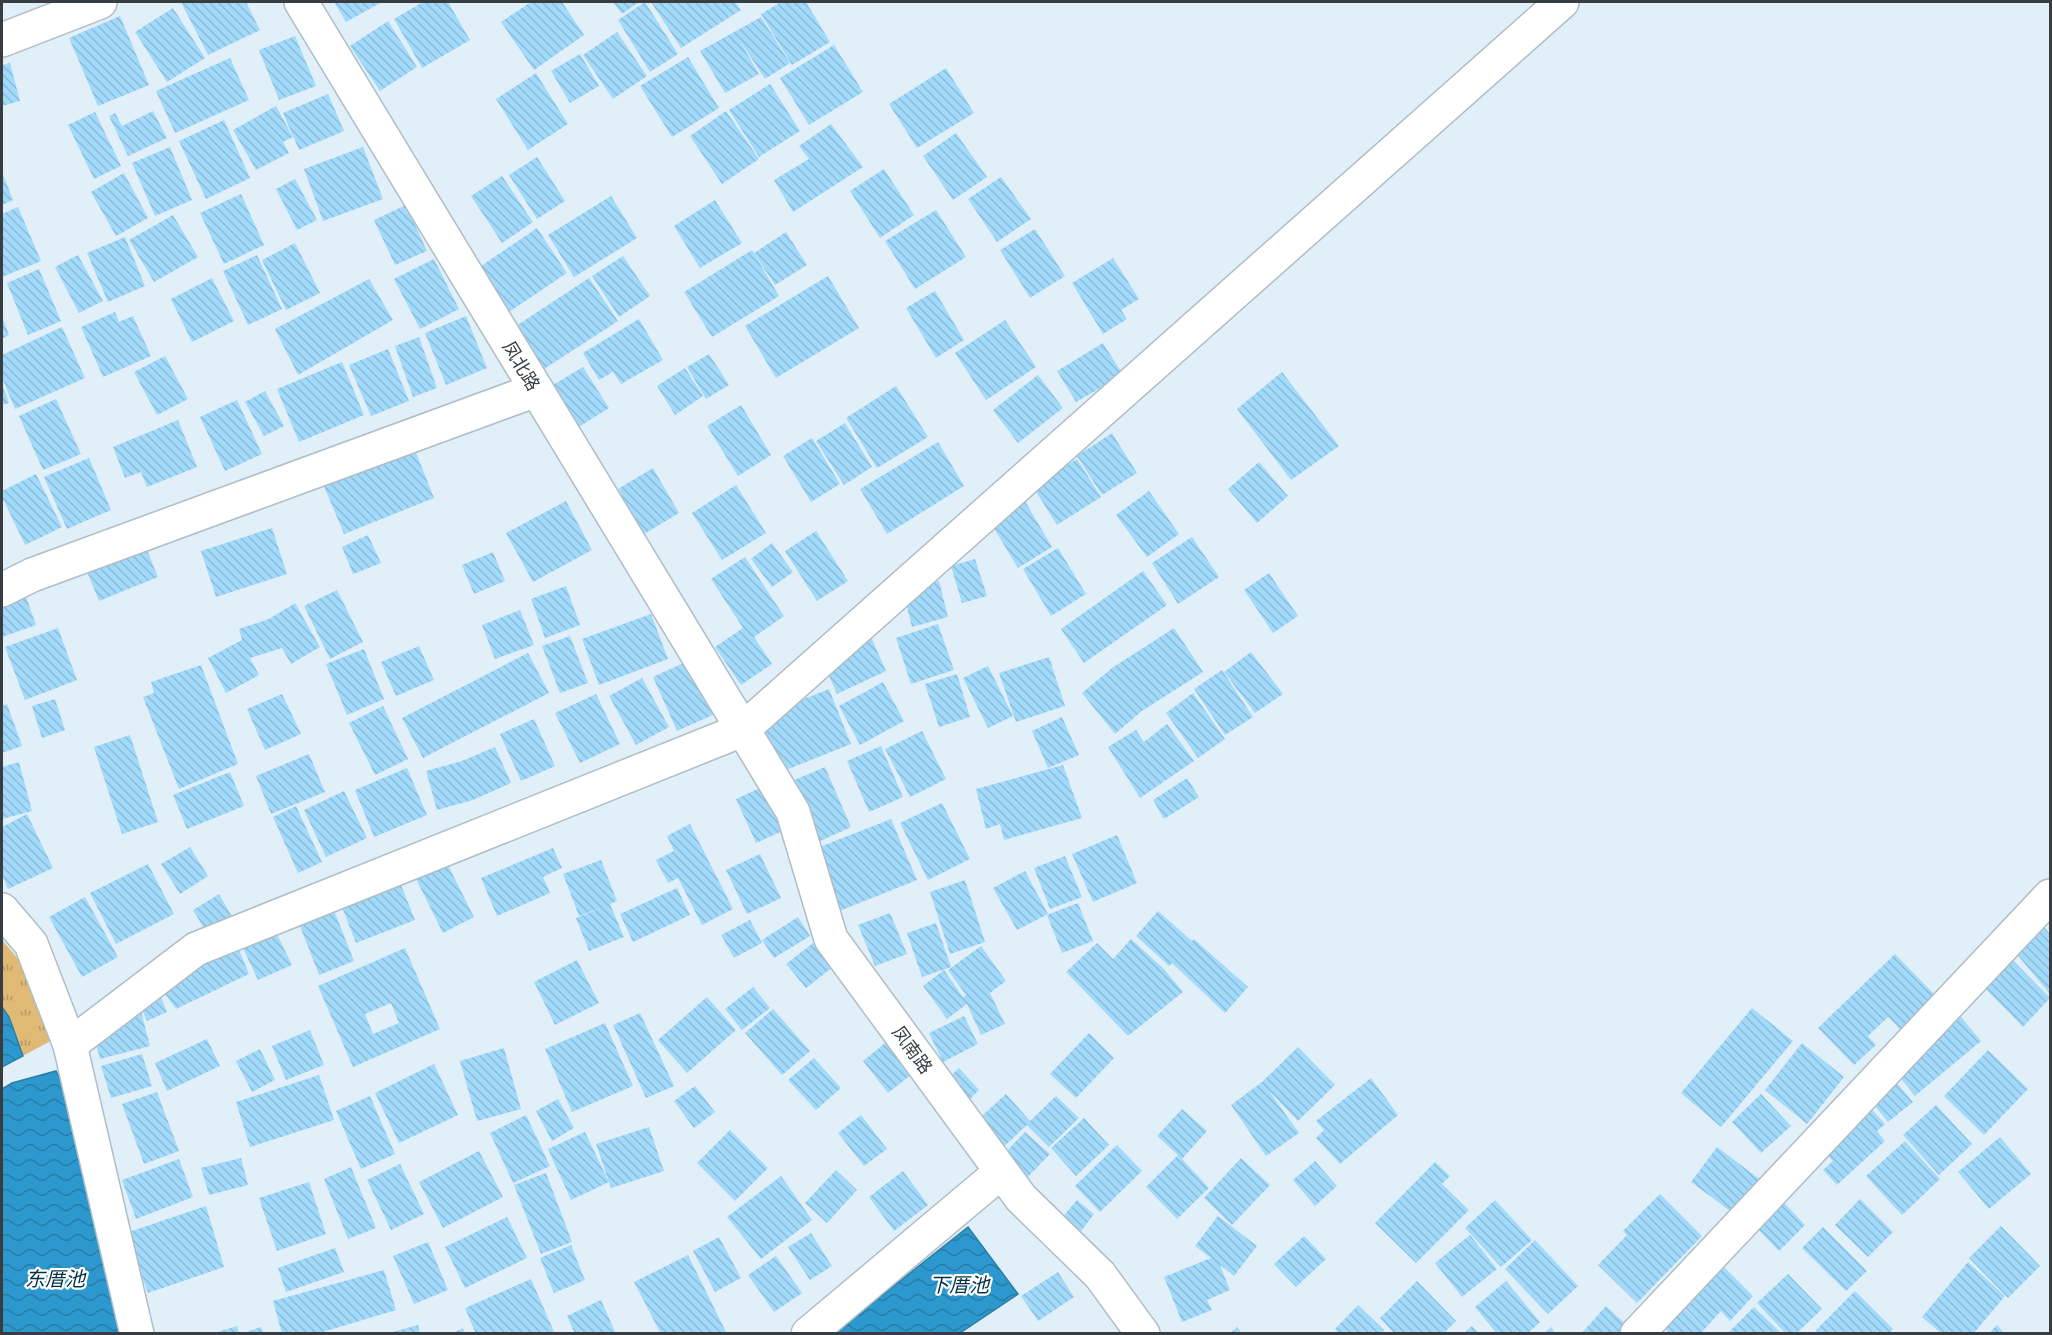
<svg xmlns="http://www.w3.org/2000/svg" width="2052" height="1335" font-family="Karla,'Noto Sans SC',sans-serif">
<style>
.grass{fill:url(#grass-tufts)}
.water{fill:url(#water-waves);stroke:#2f7da3;stroke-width:1.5}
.building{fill:url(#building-back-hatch);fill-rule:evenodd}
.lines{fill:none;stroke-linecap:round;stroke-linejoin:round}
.minor-casing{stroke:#afbdc6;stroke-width:36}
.minor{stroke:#fff;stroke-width:33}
.labels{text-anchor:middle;stroke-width:4.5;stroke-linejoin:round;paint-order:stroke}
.street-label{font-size:18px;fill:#373d40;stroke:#fff}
.water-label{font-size:20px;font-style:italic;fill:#023046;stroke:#fff}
</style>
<defs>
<pattern id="grass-tufts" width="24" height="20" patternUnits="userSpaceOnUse" patternTransform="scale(1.5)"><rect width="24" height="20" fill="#e0b975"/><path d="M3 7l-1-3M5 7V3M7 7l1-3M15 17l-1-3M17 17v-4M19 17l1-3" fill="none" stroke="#b69861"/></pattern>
<pattern id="water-waves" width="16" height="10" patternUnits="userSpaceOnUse" patternTransform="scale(1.5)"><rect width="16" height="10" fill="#2c98cd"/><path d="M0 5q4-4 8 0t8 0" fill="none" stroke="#267da8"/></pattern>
<pattern id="building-back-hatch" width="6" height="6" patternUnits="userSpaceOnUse" patternTransform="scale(1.5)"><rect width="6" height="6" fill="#a2dafb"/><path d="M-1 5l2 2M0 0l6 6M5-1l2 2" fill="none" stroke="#8cbcd8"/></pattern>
</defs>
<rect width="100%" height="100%" fill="#e1eff8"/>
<polygon class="grass" points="2,940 19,960 60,1036 2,1067"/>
<g class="water">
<polygon points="2,1007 9,1017 23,1056 2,1067"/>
<polygon points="56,1071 69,1096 123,1333 2,1333 2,1089 12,1083"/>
<polygon points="968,1227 1018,1294 960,1333 833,1334"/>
</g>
<g class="building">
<polygon points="181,2 246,2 260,30 208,55"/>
<polygon points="334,2 382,2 346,22"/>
<polygon points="423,2 448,2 470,40 422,68 394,19"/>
<polygon points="531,2 562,2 584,35 534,70 501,22"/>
<polygon points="613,2 639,2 622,14"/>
<polygon points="645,2 678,54 650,72 618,20"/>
<polygon points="651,2 735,2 741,10 681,48"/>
<polygon points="781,2 806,2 830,42 792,65 761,14"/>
<polygon points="173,8 205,58 167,82 135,32"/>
<polygon points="120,16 149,85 98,106 69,38"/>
<polygon points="761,17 790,63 765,79 737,36 759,74 725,93 700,51"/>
<polygon points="388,21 417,67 380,91 350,46"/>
<polygon points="617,32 647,76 613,99 583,55"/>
<polygon points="295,36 316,86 279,100 259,50"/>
<polygon points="834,45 863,92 809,125 780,78"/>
<polygon points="580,54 599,86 570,103 551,71"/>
<polygon points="688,57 719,108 672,137 640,86"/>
<polygon points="230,58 249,100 175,133 156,91"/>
<polygon points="10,63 20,101 2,106 2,65"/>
<polygon points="946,68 974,113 917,148 889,104"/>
<polygon points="536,73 568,124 528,150 496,99"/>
<polygon points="770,84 800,131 759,157 729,110"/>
<polygon points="328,94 344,131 299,150 283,113"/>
<polygon points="276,106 293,137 283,142 289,153 256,170 233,130"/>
<polygon points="153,111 167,138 128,156 109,116 115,113 122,126"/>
<polygon points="726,111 759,159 722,184 690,136"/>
<polygon points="95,112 121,166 94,179 68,125"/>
<polygon points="224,120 250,178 206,199 179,141"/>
<polygon points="831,124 863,167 793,212 774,180 809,159 799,146"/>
<polygon points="956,133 987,177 953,200 923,156"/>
<polygon points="170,147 192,200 155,216 132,163"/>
<polygon points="363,147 383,199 323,221 304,169"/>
<polygon points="537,157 565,201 537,219 509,175"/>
<polygon points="884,169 914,215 880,238 850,191"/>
<polygon points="2,172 13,200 2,205"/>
<polygon points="124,173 148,218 116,236 91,192"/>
<polygon points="502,176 533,222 502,243 471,196"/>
<polygon points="1001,177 1031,219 997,242 968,199"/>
<polygon points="295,179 317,220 297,230 276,189"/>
<polygon points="241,194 264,245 224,264 200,213"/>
<polygon points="611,196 637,238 574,277 548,235"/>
<polygon points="715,200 742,243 700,268 674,226"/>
<polygon points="406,205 427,251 395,265 374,220"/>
<polygon points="18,207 41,261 2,277 2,214"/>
<polygon points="936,210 966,257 915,289 885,241"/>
<polygon points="173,215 198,257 154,282 129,240"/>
<polygon points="537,228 567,273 509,312 478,268"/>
<polygon points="1035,229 1065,276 1030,298 1000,250"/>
<polygon points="786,232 807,265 775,285 754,253"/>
<polygon points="125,237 145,286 108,302 87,253"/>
<polygon points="295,243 320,293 286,310 262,260"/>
<polygon points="752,250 779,296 712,337 684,292"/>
<polygon points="78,255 103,301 79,313 55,267"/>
<polygon points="257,255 282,309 248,325 223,271"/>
<polygon points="623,256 650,296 619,317 592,276"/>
<polygon points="1113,258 1139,299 1121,310 1127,319 1103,334 1072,283"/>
<polygon points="434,259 459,309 420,329 394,279"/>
<polygon points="39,269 61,321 28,335 7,283"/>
<polygon points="828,276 859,328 776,378 745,326"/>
<polygon points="212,278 234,321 192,342 171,299"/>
<polygon points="589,278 618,321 541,371 513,328"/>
<polygon points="369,279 393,320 298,375 275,329"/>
<polygon points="935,291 964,340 936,358 906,308"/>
<polygon points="115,312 119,322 133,316 151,356 103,377 81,327"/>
<polygon points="2,316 9,335 2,339"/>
<polygon points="466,316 487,368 446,385 425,333"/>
<polygon points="639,319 663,360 621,384 613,372 599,380 583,353"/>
<polygon points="1005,320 1036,367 986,400 955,353"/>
<polygon points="62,327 85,378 15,409 2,378 2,355"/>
<polygon points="419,337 437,388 413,397 395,346"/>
<polygon points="1103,343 1123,375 1076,402 1057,371"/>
<polygon points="388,349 409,401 371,416 349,365"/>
<polygon points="709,354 729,385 706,399 687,367"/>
<polygon points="165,356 188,399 157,415 134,372"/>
<polygon points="342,362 364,415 299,442 277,389"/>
<polygon points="583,367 609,408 577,428 551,386"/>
<polygon points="685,368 703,396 675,415 657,386"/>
<polygon points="1282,372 1339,446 1291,480 1237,409"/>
<polygon points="1038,375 1063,408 1018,443 993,410"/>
<polygon points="2,384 9,403 2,405"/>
<polygon points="896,386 928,437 877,468 846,418"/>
<polygon points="265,391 284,426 264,436 245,402"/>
<polygon points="56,399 81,454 43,470 19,416"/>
<polygon points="237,400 262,454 225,471 200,417"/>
<polygon points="741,405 771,455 738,476 707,426"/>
<polygon points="178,420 197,467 147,487 141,472 125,478 113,447"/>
<polygon points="845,423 872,467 844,485 816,441"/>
<polygon points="1112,433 1137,473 1102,495 1077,456"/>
<polygon points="409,435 434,498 344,534 318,472"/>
<polygon points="812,438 840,484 811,502 783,456"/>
<polygon points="938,442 964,486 887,534 860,489"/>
<polygon points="89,458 111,510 67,529 44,477"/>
<polygon points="1077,459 1101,497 1057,525 1033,487"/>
<polygon points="1259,462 1288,496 1257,523 1228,489"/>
<polygon points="653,468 679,513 644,534 618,489"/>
<polygon points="36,474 62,527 25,545 2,497 2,491"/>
<polygon points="736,485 766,533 722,560 692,513"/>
<polygon points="1149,491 1179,534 1147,557 1116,515"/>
<polygon points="1022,496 1052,547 1018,568 987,517"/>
<polygon points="566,501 592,550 533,582 506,533"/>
<polygon points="137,525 158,577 99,601 78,549"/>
<polygon points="272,528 287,574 216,597 201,551"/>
<polygon points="816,531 848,581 817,601 785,551"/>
<polygon points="368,535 381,563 353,574 342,547"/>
<polygon points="1192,537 1219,577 1178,604 1152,563"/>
<polygon points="772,543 793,572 772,587 751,559"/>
<polygon points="1058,548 1086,594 1051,616 1023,569"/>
<polygon points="493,552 505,581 474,594 462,565"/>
<polygon points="745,557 784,616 754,637 772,664 741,685 715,647 743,628 711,579"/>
<polygon points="975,559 987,596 962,603 951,566"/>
<polygon points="1143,571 1167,605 1084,663 1061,629"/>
<polygon points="1269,573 1298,616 1273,633 1244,590"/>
<polygon points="19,577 36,625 2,637 2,584"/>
<polygon points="939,581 948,617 912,627 903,591"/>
<polygon points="566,586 580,625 545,638 531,599"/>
<polygon points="337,590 363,642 330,659 304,606"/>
<polygon points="295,603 320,647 291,664 282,648 250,658 259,675 226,693 208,658 242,640 239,629 269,619"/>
<polygon points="520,610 534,645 495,659 482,625"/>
<polygon points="651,614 668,659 599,685 582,639"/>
<polygon points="938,624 954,670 911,684 896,638"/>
<polygon points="58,628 77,680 25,700 5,647"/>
<polygon points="1174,628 1203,672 1142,711 1115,734 1082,693 1112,668"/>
<polygon points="570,636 588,683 560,693 542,646"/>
<polygon points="871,637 886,671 837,694 822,660"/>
<polygon points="419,646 434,680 396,696 381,662"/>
<polygon points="364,649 384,699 347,715 326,664"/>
<polygon points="1251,652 1283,694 1255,713 1224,672"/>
<polygon points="528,653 549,693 423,758 402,718"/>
<polygon points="1049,657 1065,706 1016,722 999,673"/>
<polygon points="690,660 715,714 677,731 653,677"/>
<polygon points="201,665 238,764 179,789 143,697 154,693 151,682"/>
<polygon points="988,666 1013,716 988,728 963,678"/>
<polygon points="1222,670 1253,717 1225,735 1194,689"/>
<polygon points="957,674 970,717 939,727 925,684"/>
<polygon points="642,678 669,727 636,745 609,696"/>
<polygon points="883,682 904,721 860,745 839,706"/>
<polygon points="829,689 851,744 781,772 759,717"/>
<polygon points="1193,693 1225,739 1198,758 1166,713"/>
<polygon points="282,694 301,734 265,750 247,709"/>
<polygon points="596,694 620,744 580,763 555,713"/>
<polygon points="55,699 65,730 42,738 32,706"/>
<polygon points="7,704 22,746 2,753 2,706"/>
<polygon points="383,706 408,759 375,775 349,723"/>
<polygon points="1062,717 1079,755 1048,768 1032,731"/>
<polygon points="534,719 555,766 521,781 500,734"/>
<polygon points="1167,724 1194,761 1140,798 1108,747 1136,730 1144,742"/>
<polygon points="922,731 946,779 910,797 885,749"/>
<polygon points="130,735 158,822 122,834 94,747"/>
<polygon points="881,746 903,797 869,812 847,761"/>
<polygon points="495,747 511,783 473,800 437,810 426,771 462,761"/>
<polygon points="309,754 325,792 271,814 256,776"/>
<polygon points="19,762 32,811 2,819 2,767"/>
<polygon points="1063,765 1082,818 1004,840 1000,824 986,829 976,789"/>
<polygon points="825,767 851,827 816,843 790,782"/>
<polygon points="407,768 427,815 374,837 355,790"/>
<polygon points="230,772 244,806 187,829 173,795"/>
<polygon points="1187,778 1199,797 1164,819 1153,800"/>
<polygon points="767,785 787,829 756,843 736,799"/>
<polygon points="344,791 367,838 326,857 304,810"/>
<polygon points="942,803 970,859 928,880 900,823"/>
<polygon points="296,806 322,862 298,873 273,817"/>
<polygon points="27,814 53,868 8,889 2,875 2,827"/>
<polygon points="891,819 917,880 827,916 802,854"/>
<polygon points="690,824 733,909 702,925 678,878 668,883 656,860 674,851 667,836"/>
<polygon points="1117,835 1137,883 1093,902 1072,854"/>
<polygon points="190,847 208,876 180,894 161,864"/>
<polygon points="439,847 474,917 443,933 408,863"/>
<polygon points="553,848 562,868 543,877 550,893 497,916 481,878"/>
<polygon points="760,854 781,898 747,914 726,870"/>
<polygon points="1065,856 1082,897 1050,909 1034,868"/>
<polygon points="601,860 617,901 610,904 624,937 589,951 576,918 606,906 579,916 563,874"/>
<polygon points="148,864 174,914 116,944 90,893"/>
<polygon points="1025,871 1048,914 1017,930 993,888"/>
<polygon points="397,875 415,920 356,943 338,897"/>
<polygon points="965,880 985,942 950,954 930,892"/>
<polygon points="677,888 690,915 633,942 620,914"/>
<polygon points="326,890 354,961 319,975 291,903"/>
<polygon points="219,894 234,920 208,935 193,910"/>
<polygon points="85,897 118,957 82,977 49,917"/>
<polygon points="1078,903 1093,941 1062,953 1047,915"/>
<polygon points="1158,911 1192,941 1194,939 1248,987 1225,1013 1172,963 1169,966 1136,936"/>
<polygon points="890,913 907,954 875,966 858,925"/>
<polygon points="798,917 810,936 774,958 762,940"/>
<polygon points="750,920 762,943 734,958 721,935"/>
<polygon points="2039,921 2050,934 2049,993 2010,946"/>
<polygon points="936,923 951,967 922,977 907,933"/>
<polygon points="272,924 292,965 258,980 239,940"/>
<polygon points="1131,939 1164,969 1183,992 1128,1036 1066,972 1097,943 1113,959"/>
<polygon points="235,940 249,974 176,1009 155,980"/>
<polygon points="813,943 833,967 806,988 786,964"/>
<polygon points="981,946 1006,981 990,993 1005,1024 981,1035 967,1004 947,1019 923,986 944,970 963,997 966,995 948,970"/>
<path d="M405,948L440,1029L353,1067L318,986ZM391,1003L399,1023L373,1034L365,1014Z"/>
<polygon points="2002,949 2050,998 2023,1027 1973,976"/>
<polygon points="1895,954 1935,995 1900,1029 1888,1017 1868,1036 1876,1045 1854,1065 1818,1028"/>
<polygon points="577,960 599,1003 555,1025 534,982"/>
<polygon points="153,978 167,1012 147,1021 132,987"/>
<polygon points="753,987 770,1008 742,1030 725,1009"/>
<polygon points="707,997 736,1030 687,1073 658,1040"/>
<polygon points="1950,1004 1981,1041 1915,1096 1884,1058"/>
<polygon points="1752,1008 1793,1041 1721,1127 1681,1093"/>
<polygon points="773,1009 810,1051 782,1075 745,1033"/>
<polygon points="141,1011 150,1046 100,1059 90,1023"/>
<polygon points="640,1013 674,1086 646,1098 613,1025"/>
<polygon points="964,1016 978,1044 943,1062 929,1033"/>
<polygon points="605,1023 633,1086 572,1112 545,1049"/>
<polygon points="310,1030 324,1065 286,1080 272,1046"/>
<polygon points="1089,1033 1114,1058 1076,1098 1050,1074"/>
<polygon points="207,1039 220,1066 167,1091 155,1063"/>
<polygon points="890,1039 916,1071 888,1093 863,1061"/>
<polygon points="1802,1043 1844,1077 1807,1124 1765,1090"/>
<polygon points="1298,1047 1335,1085 1298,1121 1269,1091 1299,1133 1266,1156 1231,1105 1262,1082"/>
<polygon points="504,1048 521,1109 477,1121 460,1061"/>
<polygon points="260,1049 275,1080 252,1092 236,1061"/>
<polygon points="1988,1050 2028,1089 1984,1135 1944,1096"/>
<polygon points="142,1054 152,1086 111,1098 101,1066"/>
<polygon points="814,1058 841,1088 816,1110 788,1080"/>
<polygon points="434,1064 458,1115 399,1143 375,1093"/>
<polygon points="959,1068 979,1090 963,1106 943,1083"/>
<polygon points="1885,1069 1913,1102 1888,1122 1861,1089"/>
<polygon points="319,1075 334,1120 250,1147 236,1102"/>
<polygon points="1371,1078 1398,1115 1340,1164 1316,1138 1324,1130 1316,1121"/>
<polygon points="695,1086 715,1112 694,1128 674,1101"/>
<polygon points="157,1092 179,1151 144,1164 122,1104"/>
<polygon points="1006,1094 1030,1121 1056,1096 1079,1118 1049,1147 1027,1125 998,1152 973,1124"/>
<polygon points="1761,1094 1791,1126 1761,1153 1732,1122"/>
<polygon points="1859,1095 1885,1124 1877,1131 1885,1141 1837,1185 1823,1170 1833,1161 1812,1137"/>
<polygon points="370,1096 395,1154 361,1169 336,1111"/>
<polygon points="558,1099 574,1128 552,1141 536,1111"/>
<polygon points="1936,1105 1972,1144 1939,1175 1903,1135"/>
<polygon points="1182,1109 1207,1131 1182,1159 1209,1188 1177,1219 1146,1187 1178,1155 1157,1136"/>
<polygon points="526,1115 550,1166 513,1183 490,1133"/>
<polygon points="861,1115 887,1149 864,1166 838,1133"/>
<polygon points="1084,1118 1109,1145 1076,1176 1051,1148"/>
<polygon points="649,1127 664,1171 611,1188 596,1144"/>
<polygon points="730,1130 768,1168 735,1201 697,1163"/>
<polygon points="585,1132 609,1182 571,1200 548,1149"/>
<polygon points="1025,1132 1050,1154 1024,1181 999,1159"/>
<polygon points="2000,1137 2031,1174 1989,1209 1958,1172"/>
<polygon points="1905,1141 1940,1179 1902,1215 1866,1176"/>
<polygon points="1117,1145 1142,1171 1100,1212 1075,1186"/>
<polygon points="1717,1147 1766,1184 1741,1219 1691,1182"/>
<polygon points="479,1151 503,1197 443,1228 419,1182"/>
<polygon points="241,1158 248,1185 209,1195 201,1168"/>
<polygon points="1241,1158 1270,1185 1232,1225 1204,1198"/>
<polygon points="179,1159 193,1197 136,1219 122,1180"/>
<polygon points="1315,1161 1337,1186 1315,1206 1293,1180"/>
<polygon points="1435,1162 1450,1176 1442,1184 1469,1210 1416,1263 1375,1223"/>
<polygon points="400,1164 424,1214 391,1230 367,1180"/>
<polygon points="351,1167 376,1228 348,1239 324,1179"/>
<polygon points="836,1170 857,1190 827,1223 805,1203"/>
<polygon points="903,1171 928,1205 894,1231 869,1197"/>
<polygon points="546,1173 572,1242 541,1254 514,1185"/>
<polygon points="781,1176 812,1220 761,1259 727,1217"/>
<polygon points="309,1182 326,1234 277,1251 259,1198"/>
<polygon points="1772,1190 1805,1225 1779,1251 1745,1216"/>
<polygon points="1660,1194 1702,1236 1637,1303 1598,1265 1627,1235 1623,1231"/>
<polygon points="1860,1199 1893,1232 1868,1257 1835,1225"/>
<polygon points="1077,1200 1094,1214 1078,1235 1060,1220"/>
<polygon points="1495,1200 1532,1240 1501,1267 1465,1228"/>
<polygon points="206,1206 224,1267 148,1293 126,1233"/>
<polygon points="1218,1216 1257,1246 1234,1276 1220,1265 1230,1290 1207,1300 1212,1310 1182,1322 1164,1277 1211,1258 1195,1246"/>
<polygon points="507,1217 527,1258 465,1288 445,1247"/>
<polygon points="2001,1226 2040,1266 2008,1298 1969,1258"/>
<polygon points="1823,1227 1867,1271 1846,1291 1802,1248"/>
<polygon points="811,1233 832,1266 810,1280 788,1247"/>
<polygon points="1470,1235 1497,1269 1462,1297 1435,1263"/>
<polygon points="1304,1236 1326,1259 1296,1287 1274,1264"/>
<polygon points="719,1237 741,1278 715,1292 693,1251"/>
<polygon points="1535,1240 1578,1286 1548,1314 1505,1269"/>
<polygon points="428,1242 448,1290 414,1304 393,1256"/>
<polygon points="571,1245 585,1280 554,1293 540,1258"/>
<polygon points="335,1248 344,1272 286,1292 278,1268"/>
<polygon points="1711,1254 1753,1296 1730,1321 1721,1311 1700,1334 1670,1334 1655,1318 1674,1299 1702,1325 1671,1294"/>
<polygon points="688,1255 727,1334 661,1334 634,1282"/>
<polygon points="776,1256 802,1293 774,1312 748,1275"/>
<polygon points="1968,1262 2005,1296 1973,1334 1942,1334 1922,1317"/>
<polygon points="384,1270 396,1310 316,1334 282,1334 273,1301"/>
<polygon points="1058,1272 1074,1297 1038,1321 1021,1296"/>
<polygon points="1788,1274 1822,1309 1796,1334 1786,1334 1757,1303"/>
<polygon points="531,1279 555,1334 476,1334 465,1308"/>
<polygon points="1417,1281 1456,1321 1443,1334 1395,1334 1380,1318"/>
<polygon points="1506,1281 1540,1322 1527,1334 1497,1334 1475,1307"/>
<polygon points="1855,1291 1893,1329 1889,1334 1819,1334 1816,1330"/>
<polygon points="601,1300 616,1334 575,1334 567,1316"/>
<polygon points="1358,1305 1384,1330 1382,1334 1339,1334 1335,1329"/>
<polygon points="1606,1306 1634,1332 1632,1334 1581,1334"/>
<polygon points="1754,1307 1782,1334 1727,1334"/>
<polygon points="418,1325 420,1334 389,1334 389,1333"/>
<polygon points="1997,1325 2005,1334 1988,1334"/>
<polygon points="237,1326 239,1334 214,1334 214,1333"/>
<polygon points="1472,1326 1479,1334 1463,1334"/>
<polygon points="261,1327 264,1334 243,1334 243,1333"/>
<polygon points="1237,1327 1242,1334 1229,1334"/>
<polygon points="1551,1327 1556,1334 1544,1334"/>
<polygon points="463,1328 465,1334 451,1334"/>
</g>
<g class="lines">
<defs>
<g id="minor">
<polyline points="301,2 793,812 831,939 1021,1198 1100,1275 1143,1334"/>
<polyline points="2,40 100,2"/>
<polyline points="2,590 32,575 536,390"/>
<polyline points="2,910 31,944 70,1045 137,1334"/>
<polyline points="70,1045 196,949 742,730 1562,2"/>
<polyline points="808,1334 1001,1172"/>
<polyline points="1637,1334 2050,896"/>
</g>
</defs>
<use href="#minor" class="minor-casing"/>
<use href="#minor" class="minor"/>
</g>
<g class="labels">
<g class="street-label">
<text transform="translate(521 366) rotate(59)" y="6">凤北路</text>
<text transform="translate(912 1050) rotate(54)" y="6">凤南路</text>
</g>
<g class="water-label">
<text x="55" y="1286">东厝池</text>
<text x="959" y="1292">下厝池</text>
</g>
</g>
<rect width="2052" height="1335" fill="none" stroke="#373d40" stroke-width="6"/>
</svg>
